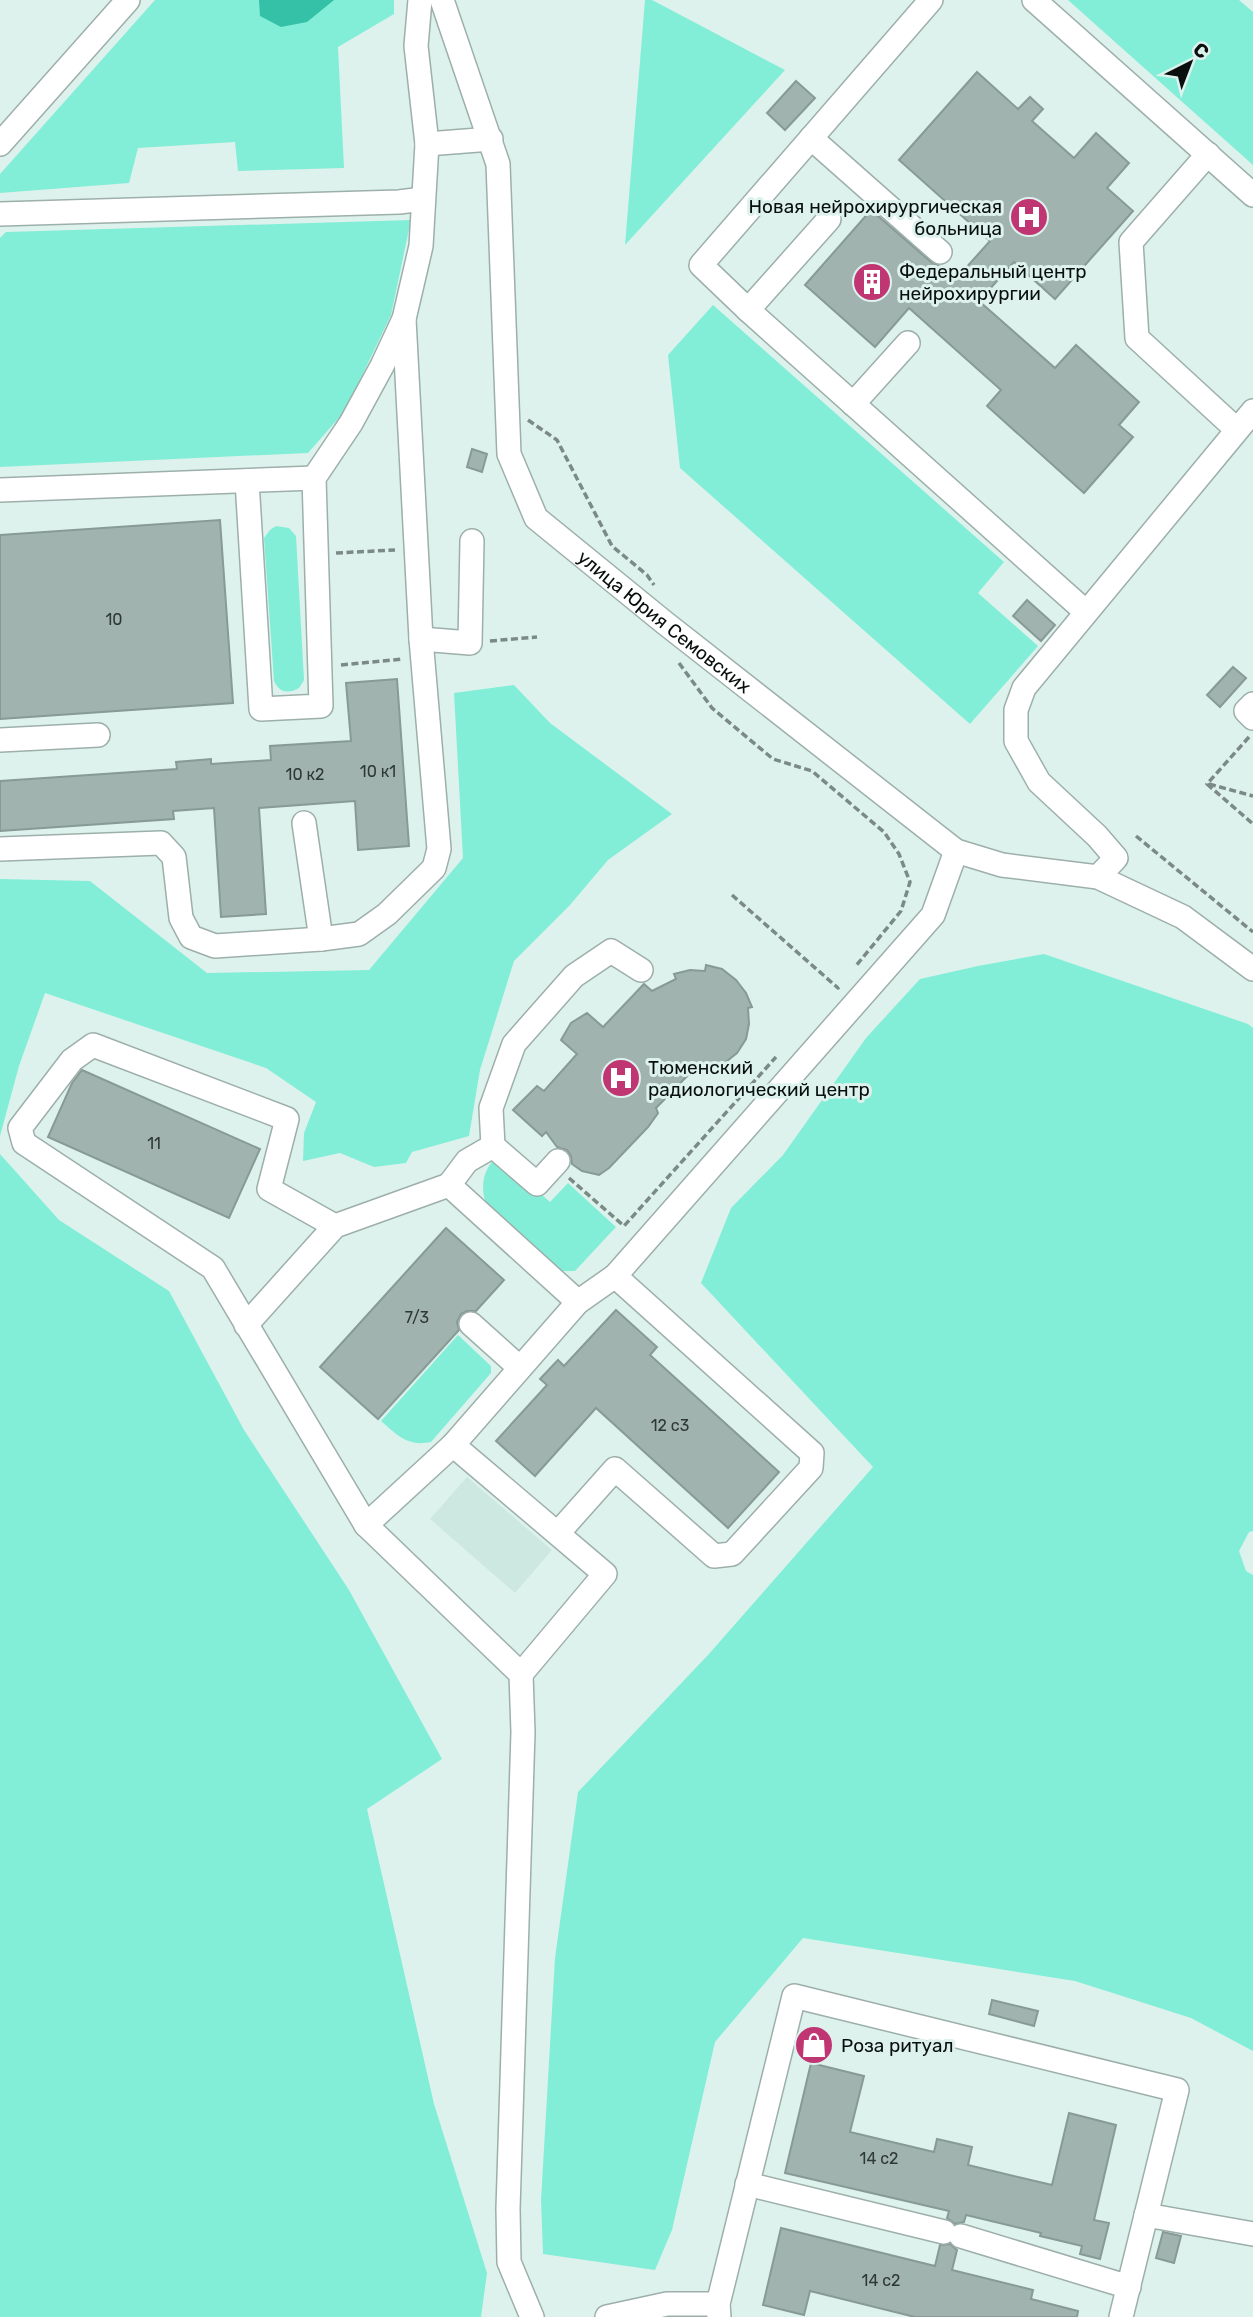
<svg xmlns="http://www.w3.org/2000/svg" width="1253" height="2317" font-family="Rubik,sans-serif">
<style>
.built{fill:#cce8e1}
.green{fill:#82eed7}
.water{fill:#34c1a8}
.building{fill:#a1b3ae;stroke:#889a95;stroke-width:2}
.lines{fill:none;stroke-linecap:round;stroke-linejoin:round}
.minor-casing{stroke:#9dafaa;stroke-width:26}
.path{stroke:#7c8a86;stroke-width:3.5;stroke-dasharray:7 3.5;stroke-linecap:butt}
.minor{stroke:#fff;stroke-width:23}
.labels{text-anchor:middle;stroke-width:6;stroke-linejoin:round;paint-order:stroke}
.number-label{font-size:16px;fill:#2e3835}
.poi-label{font-size:19px;fill:#080f0d;stroke:#def2ed;text-anchor:start}
.street-label{font-size:19px;fill:#080f0d;stroke:#def2ed}
</style>
<rect width="100%" height="100%" fill="#def2ed"/>
<polygon class="built" points="467,1477 552,1550 515,1593 430,1519"/>
<g class="green">
<polygon points="155,0 394,0 394,14 338,47 344,168 238,171 235,142 138,148 129,183 0,193 0,174"/>
<polygon points="645,0 652,0 785,70 625,245"/>
<polygon points="1068,0 1239,0 1253,12 1253,165"/>
<polygon points="411,220 391,315 345,411 308,453 0,467 0,238 6,232"/>
<polygon points="713,305 1004,562 978,593 1038,646 970,724 680,468 668,355"/>
<path d="M276,526L289,528L296,536L304,680L299,688C289,694 279,693 274,681L264,538L270,530Z"/>
<polygon points="514,685 550,723 672,814 608,860 570,905 514,961 480,1070 469,1136 412,1152 406,1163 374,1167 340,1153 303,1161 304,1133 316,1102 266,1068 45,993 19,1066 0,1136 0,879 90,881 207,973 369,970 463,858 454,693"/>
<polygon points="1044,954 1248,1024 1253,1028 1253,1531 1249,1532 1239,1551 1246,1571 1253,1575 1253,2051 1191,2018 1075,1981 803,1938 715,2042 672,2230 655,2270 543,2254 541,2200 555,1958 578,1792 708,1655 873,1467 701,1283 731,1208 783,1155 866,1038 920,979 978,966"/>
<polygon points="0,1154 59,1220 169,1291 244,1430 349,1590 442,1759 367,1809 434,2104 487,2273 481,2317 0,2317"/>
<path d="M495,1159L503,1160L550,1202L568,1183L616,1227L575,1271H563L552,1265L487,1206C480,1190 482,1171 495,1159Z"/>
<path d="M458,1335L491,1366V1373L431,1442C408,1447 397,1435 381,1421Z"/>
</g>
<polygon class="water" points="259,0 334,0 307,22 281,27 260,16"/>
<g class="building">
<polygon points="977,72 1018,109 1030,97 1043,109 1032,121 1074,158 1096,133 1129,163 1107,188 1133,211 1055,299 1014,262 979,301 1055,368 1076,345 1139,402 1119,425 1133,437 1084,493 987,406 1001,390 909,308 875,347 805,285 871,210 931,262 939,266 955,280 990,241 899,160"/>
<polygon points="796,81 815,98 785,130 767,113"/>
<polygon points="472,449 487,454 482,472 467,467"/>
<polygon points="220,520 233,703 0,719 0,535"/>
<polygon points="1027,600 1055,625 1041,641 1013,616"/>
<polygon points="1233,667 1246,678 1220,707 1207,695"/>
<polygon points="397,679 409,846 358,850 355,801 259,808 266,914 221,917 214,808 173,811 174,819 0,831 0,781 177,769 176,762 211,759 211,764 271,760 270,746 351,741 346,683"/>
<polygon points="706,965 722,969 736,980 746,993 752,1007 748,1008 749,1024 746,1039 737,1053 722,1065 703,1070 696,1067 656,1108 658,1113 648,1127 609,1168 599,1175 582,1171 572,1164 571,1156 567,1150 557,1147 546,1132 542,1136 513,1110 537,1086 544,1091 577,1054 561,1040 571,1023 587,1013 603,1027 644,984 652,991 676,979 674,974 690,970 705,971"/>
<polygon points="82,1070 260,1149 229,1218 48,1137 72,1083"/>
<polygon points="446,1228 504,1280 476,1311 467,1311 461,1314 457,1322 459,1330 378,1419 320,1367"/>
<polygon points="616,1310 657,1347 650,1355 779,1472 728,1528 596,1408 535,1476 496,1441 547,1385 540,1379 558,1360 564,1366"/>
<polygon points="992,2000 1038,2011 1034,2026 989,2014"/>
<polygon points="811,2063 864,2076 850,2132 934,2152 937,2139 972,2147 968,2165 1052,2185 1069,2113 1116,2125 1094,2220 1109,2223 1100,2259 1080,2254 1082,2246 1040,2236 1041,2233 966,2215 964,2222 955,2224 947,2218 949,2211 785,2173"/>
<polygon points="781,2228 935,2266 940,2245 950,2244 957,2250 952,2270 1033,2290 1031,2299 1078,2311 1077,2317 915,2317 810,2291 804,2315 763,2305"/>
<polygon points="1163,2232 1181,2236 1174,2263 1156,2258"/>
</g>
<g class="lines">
<defs>
<g id="minor">
<path id="s1" d="M442,0L498,164L509,454L536,518L665,623L956,851L1002,865L1098,877L1183,917L1253,969"/>
<polyline points="1034,0 1253,195"/>
<polyline points="811,138 940,252"/>
<polyline points="0,144 128,0"/>
<polyline points="427,144 491,139"/>
<polyline points="1208,154 1131,242 1137,338 1236,429"/>
<polyline points="0,214 399,202 423,199"/>
<polyline points="829,219 748,310 1086,612"/>
<polyline points="748,310 701,265 931,0"/>
<polyline points="853,404 908,343"/>
<polyline points="247,481 261,709 321,706 314,478 351,423 382,366 404,319 421,246 427,144 416,46 420,0"/>
<polyline points="0,490 314,478"/>
<polyline points="421,639 470,643 472,541"/>
<polyline points="1253,704 1246,711 1253,718"/>
<polyline points="0,740 98,735"/>
<polyline points="304,823 321,939"/>
<polyline points="0,849 161,843 174,857 181,918 191,937 215,946 321,939 359,934 387,914 434,868 439,849 421,639 404,319"/>
<polyline points="1098,877 1116,858 1097,836 1039,782 1016,741 1016,710 1024,688 1253,411"/>
<polyline points="493,1146 537,1184 558,1161"/>
<polyline points="335,1226 269,1189 287,1119 93,1045 72,1060 20,1128 24,1143 213,1268 366,1525"/>
<polyline points="578,1302 449,1185 467,1161 493,1146 491,1108 514,1044 574,976 611,951 641,970"/>
<polyline points="471,1324 520,1368"/>
<polyline points="246,1325 335,1226 449,1185"/>
<polyline points="453,1445 605,1574 521,1674"/>
<polyline points="558,1533 615,1469 714,1556 732,1554 811,1468 812,1453 615,1276"/>
<polyline points="747,2184 944,2232"/>
<polyline points="1146,2215 1253,2234"/>
<polyline points="961,2236 1129,2287"/>
<polyline points="532,2317 509,2262 508,2209 523,1732 521,1674 366,1525 453,1445 578,1302 615,1276 933,915 956,851"/>
<polyline points="607,2317 667,2304 718,2304"/>
<polyline points="719,2317 718,2304 794,1996 1177,2090 1121,2317"/>
</g>
</defs>
<use href="#minor" class="minor-casing"/>
<g class="path">
<polyline points="528,420 557,440 612,546 647,575 654,585"/>
<polyline points="336,553 395,550"/>
<polyline points="490,641 537,637"/>
<polyline points="679,663 712,708 773,759 812,771 884,832 899,854 910,882 901,911 855,967"/>
<polyline points="341,665 403,659"/>
<polyline points="1249,737 1207,784 1253,824"/>
<polyline points="1209,784 1253,796"/>
<polyline points="1136,836 1253,932"/>
<polyline points="732,895 838,988 839,987"/>
<polyline points="569,1178 624,1226 776,1057"/>
</g>
<use href="#minor" class="minor"/>
</g>
<defs>
<symbol id="hospital-disc" viewBox="-11 -11 22 22"><circle r="9.5" fill="#bf3673" stroke="#def2ed"/><path d="M-5-5h3v3.5h4V-5h3V5h-3V1.5h-4V5h-3Z" fill="#fff"/></symbol>
<symbol id="building-disc" viewBox="-11 -11 22 22"><circle r="9.5" fill="#bf3673" stroke="#def2ed"/><path d="M-4-6H4V6H1V3H-1V6H-4ZM-2.5-4.3h1.7v1.8h-1.7ZM.8-4.3h1.7v1.8H.8ZM-2.5-1h1.7V.8h-1.7ZM.8-1h1.7V.8H.8Z" fill="#fff"/></symbol>
<symbol id="shop-disc" viewBox="-11 -11 22 22"><circle r="9.5" fill="#bf3673" stroke="#def2ed"/><path d="M-5-2.5h2.3a2.7 3.5 0 0 1 5.4 0H5L5.5 6h-11ZM-1.5-2.5h3a1.5 2.3 0 0 0-3 0Z" fill="#fff"/></symbol>
</defs>
<g fill-rule="evenodd">
<use href="#hospital-disc" x="1007" y="195" width="44" height="44"/>
<use href="#building-disc" x="850" y="260" width="44" height="44"/>
<use href="#hospital-disc" x="599" y="1056" width="44" height="44"/>
<use href="#shop-disc" x="792" y="2023" width="44" height="44"/>
</g>
<g class="labels">
<g class="number-label">
<text x="114" y="625">10</text>
<text x="378" y="777">10 к1</text>
<text x="305" y="780">10 к2</text>
<text x="154" y="1149">11</text>
<text x="417" y="1323">7/3</text>
<text x="670" y="1431">12 с3</text>
<text x="879" y="2164">14 с2</text>
<text x="881" y="2286">14 с2</text>
</g>
<g class="poi-label">
<text x="1002" y="213" text-anchor="end">Новая нейрохирургическая<tspan x="1002" dy="22">больница</tspan></text>
<text x="899" y="278">Федеральный центр<tspan x="899" dy="22">нейрохирургии</tspan></text>
<text x="648" y="1074">Тюменский<tspan x="648" dy="22">радиологический центр</tspan></text>
<text x="841" y="2052">Роза ритуал</text>
</g>
<g class="street-label">
<text dy="7" stroke="none"><textPath href="#s1" startOffset="698">улица Юрия Семовских</textPath></text>
</g>
</g>
<g transform="translate(1190 63) rotate(42)" stroke="#def2ed" stroke-width="5" paint-order="stroke">
<path d="M0-5L12 26L0 18L-12 26Z" fill="#080f0d"/>
<text y="-10" font-size="19" font-weight="bold" text-anchor="middle" fill="#080f0d">С</text>
</g>
</svg>
